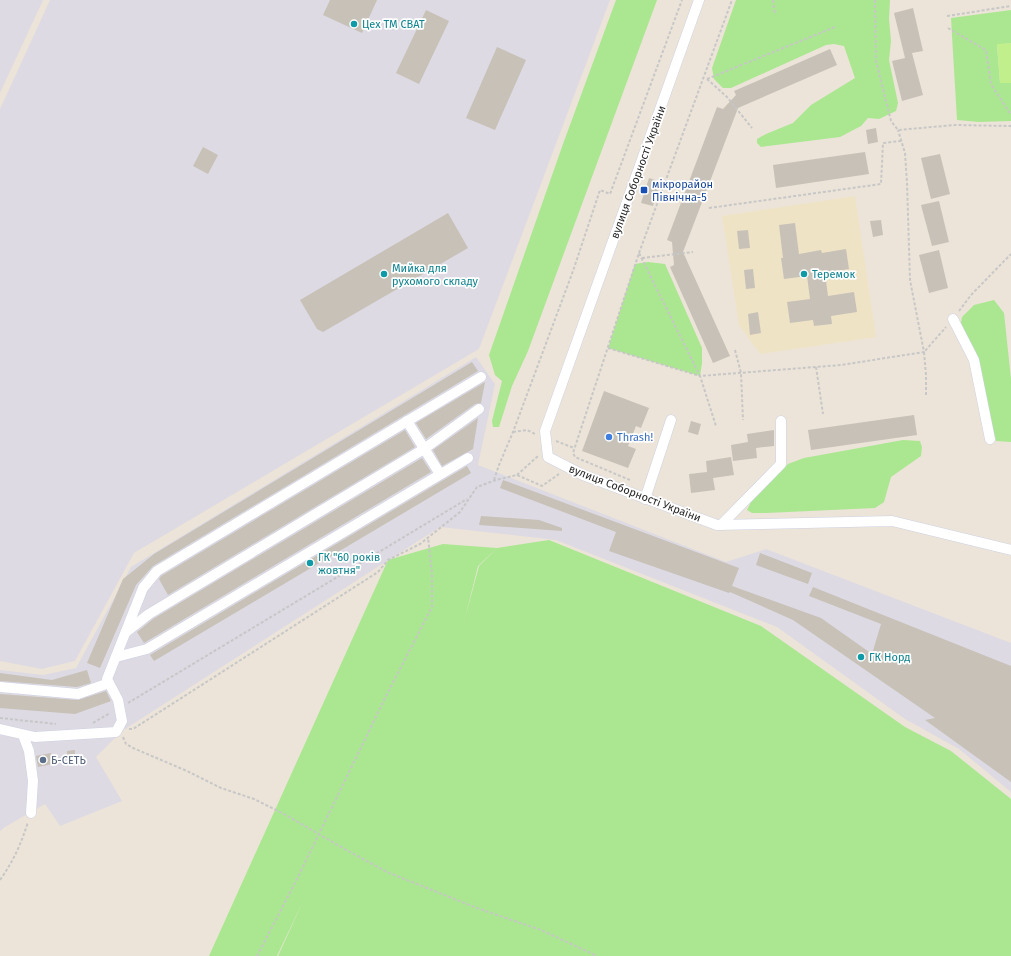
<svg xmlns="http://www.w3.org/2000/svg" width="1011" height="956" font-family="'Fira Sans',sans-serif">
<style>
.industrial{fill:#dddae3}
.education{fill:#efe3c6}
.green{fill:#aae790}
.pitch{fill:#c1ef8b}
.building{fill:#c7c1b8}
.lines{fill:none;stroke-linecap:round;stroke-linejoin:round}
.minor-casing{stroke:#cdd1e2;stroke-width:11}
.path{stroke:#c7c7c7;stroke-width:2;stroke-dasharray:3 2;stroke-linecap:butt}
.minor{stroke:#fff;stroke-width:10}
.culture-dot{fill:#0f9aa8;stroke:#fff;stroke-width:1.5}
.transit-dot{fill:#1a4fb4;stroke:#fff;stroke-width:1.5}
.shop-dot{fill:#3f7fe0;stroke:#fff;stroke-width:1.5}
.service-dot{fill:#5c6f8a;stroke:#fff;stroke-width:1.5}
.labels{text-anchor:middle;stroke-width:3.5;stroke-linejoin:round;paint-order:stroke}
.culture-label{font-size:11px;fill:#0d838f;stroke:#fff;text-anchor:start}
.street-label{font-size:11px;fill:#282828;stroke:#fff}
.transit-label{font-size:11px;fill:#164399;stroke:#fff;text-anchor:start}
.shop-label{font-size:11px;fill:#366cbe;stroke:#fff;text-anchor:start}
.service-label{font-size:11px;fill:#4e5e75;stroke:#fff;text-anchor:start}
</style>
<rect width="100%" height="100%" fill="#ece4d8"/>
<g class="industrial">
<polygon points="0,0 43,0 0,93"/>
<polygon points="50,0 610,0 479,349 134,553 75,661 42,669 0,661 0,109"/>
<polygon points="476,357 495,384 478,465 726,562 766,549 1011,643 1011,792 959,749 905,719 777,627 556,540 440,527 122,731 96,757 122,801 60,826 45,804 5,827 0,831 0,670 43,675 76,668 131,567"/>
</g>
<polygon class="education" points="855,196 876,337 760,354 739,325 722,216"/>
<g class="green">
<polygon points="616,0 657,0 528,351 512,386 499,427 493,427 492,421 502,381 495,375 489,355 563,144"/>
<polygon points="736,0 890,0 889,19 891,41 889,60 898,103 896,111 879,119 868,118 861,126 840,137 761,147 757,143 757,139 766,134 793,123 811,105 855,78 844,46 834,44 826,45 731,88 723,88 714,79 712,68"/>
<polygon points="1011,10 1011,43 997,45 1000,83 1011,83 1011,121 979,122 957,120 951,18"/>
<polygon points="648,262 665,264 702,348 702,363 700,376 608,348 635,264"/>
<polygon points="994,300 1004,313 1011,379 1011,442 996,441 974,353 961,323 962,317 974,305"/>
<polygon points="903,440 920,441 922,447 921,456 891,477 884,502 875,508 766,513 752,513 747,510 751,502 788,464 804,458"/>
<polygon points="549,540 761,626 905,727 951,751 1011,799 1011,956 278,956 304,899 277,956 209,956 388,560 443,544 497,548 478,566 464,622 479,566 497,548"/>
</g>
<polygon class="pitch" points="1011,43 1011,83 1000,83 997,44"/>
<g class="building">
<polygon points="330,0 377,0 362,33 323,15"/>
<polygon points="913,8 923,51 912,53 923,95 902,101 892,61 905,58 894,13"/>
<polygon points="426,10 449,21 419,84 396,73"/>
<polygon points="497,47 526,60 495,130 466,118"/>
<polygon points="830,49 837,65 738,108 683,252 730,356 713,363 670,267 674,265 672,242 667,240 717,107 723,109 736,95 734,91"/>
<polygon points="876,128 878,142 868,144 866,130"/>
<polygon points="203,147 218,155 208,174 193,166"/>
<polygon points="865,152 869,174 776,188 773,165"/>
<polygon points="940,154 950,194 931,199 921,158"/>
<polygon points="649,178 661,182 653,206 641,203"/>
<polygon points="939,201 949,242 932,246 921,205"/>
<polygon points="448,213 468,248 323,332 317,329 300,300"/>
<polygon points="881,220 883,235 873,237 870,221"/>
<polygon points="795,223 799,254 821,250 822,253 846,249 849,269 825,273 828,296 854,292 857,312 831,316 832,324 814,326 813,320 790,323 787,302 810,299 807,276 784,279 781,258 783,258 779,225"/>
<polygon points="748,230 750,248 739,249 737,231"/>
<polygon points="939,250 948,288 929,293 919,255"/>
<polygon points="753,269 755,288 746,289 744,270"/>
<polygon points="758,312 761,333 750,335 748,314"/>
<polygon points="472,362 478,371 153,566 136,585 100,668 87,663 123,579 154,554"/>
<polygon points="485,382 481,403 475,404 426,439 416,423"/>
<polygon points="604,391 649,408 641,428 636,426 628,446 636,449 628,468 582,451"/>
<polygon points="914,415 917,435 811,450 808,430"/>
<polygon points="478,418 473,449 442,466 433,450"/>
<polygon points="691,421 701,424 698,435 688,432"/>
<polygon points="405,430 415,447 168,595 159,579 161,576"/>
<polygon points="774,430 774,446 756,448 757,458 733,461 731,445 748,442 747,434"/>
<polygon points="731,457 734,475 713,478 715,490 691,493 689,474 707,472 706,461"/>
<polygon points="422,458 431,472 144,643 137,632 153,619"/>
<polygon points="467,466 471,473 154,661 150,655"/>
<polygon points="503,480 739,568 732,586 821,618 872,654 881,624 809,596 813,587 1011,666 1011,782 925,720 935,718 793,620 730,592 729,593 609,551 616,532 500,488"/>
<polygon points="481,516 539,520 562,528 562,531 479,525"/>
<polygon points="760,553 812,573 808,584 756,565"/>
<polygon points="87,670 91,683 77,687 0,681 0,673 52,680"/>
<polygon points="106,691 111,701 75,714 0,708 0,694 78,700"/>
<polygon points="75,750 75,758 67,759 67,751"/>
<polygon points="51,753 53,764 38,767 36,756"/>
</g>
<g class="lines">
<defs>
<g id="minor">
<polyline points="699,0 545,431 548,457 583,475 717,525 892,521 1011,550"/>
<polyline points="953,319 974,360 990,439"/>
<polyline points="407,421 440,474"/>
<polyline points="645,499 671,420"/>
<polyline points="721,525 781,464 781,421"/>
<polyline points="126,632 149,614 424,449 479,409"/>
<polyline points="116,657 147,649 468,458"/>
<polyline points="0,687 78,694 109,683"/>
<polyline points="0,729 35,737 116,732 122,721 118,700 107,679 143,588 157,571 481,377"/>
<polyline points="23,735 29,751 33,781 31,813"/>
</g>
</defs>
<use href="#minor" class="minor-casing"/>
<g class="path">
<polyline points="773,0 775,15"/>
<polyline points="875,0 876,61 891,121 898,130 955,125 1011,126"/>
<polyline points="947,16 1011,6"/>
<polyline points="948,28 986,50 991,84 1011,115"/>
<polyline points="707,79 835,27"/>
<polyline points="707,79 727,97 752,128"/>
<polyline points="709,208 881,184 883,143 901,141"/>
<polyline points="639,253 732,0"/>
<polyline points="642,258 693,252"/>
<polyline points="959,311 971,295 1011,254"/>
<polyline points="608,348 700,376 716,426"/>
<polyline points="735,350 741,373 743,420"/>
<polyline points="816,367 823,414"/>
<polyline points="926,395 926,375 924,352 946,327"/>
<polyline points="513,432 527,430 535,434"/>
<polyline points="556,441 574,448"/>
<polyline points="517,475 538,456"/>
<polyline points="494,480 499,465 513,432 573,271 600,190 610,194 682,0"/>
<polyline points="630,480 575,457 573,453 639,253 700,376 841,365 924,352 910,280 907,183 905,153 898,130"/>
<polyline points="128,703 467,499"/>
<polyline points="0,718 56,724"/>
<polyline points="93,723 110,713"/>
<polyline points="129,729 133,729 378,572 388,560 420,544 460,512 477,487 496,480 517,475 542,486 559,474"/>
<polyline points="123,737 126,744 133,748 187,771 221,788 254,799 284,814 341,847 387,872 477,908 541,930 597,956"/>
<path d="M0,880C14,860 21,844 28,822"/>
<polyline points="257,956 297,879 387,694 432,607 432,574 428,537"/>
</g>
<use href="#minor" class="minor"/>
</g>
<g class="culture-dot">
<circle cx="354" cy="24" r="4"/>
<circle cx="384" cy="274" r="4"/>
<circle cx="804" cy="274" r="4"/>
<circle cx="310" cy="563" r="4"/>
<circle cx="861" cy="657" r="4"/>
</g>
<rect class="transit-dot" x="640" y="186" width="8" height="8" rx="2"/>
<circle class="shop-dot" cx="609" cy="437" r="4"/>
<circle class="service-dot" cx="43" cy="760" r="4"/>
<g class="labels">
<g class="culture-label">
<text x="362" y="28">Цех ТМ СВАТ</text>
<text x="392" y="272">Мийка для<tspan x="392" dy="13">рухомого складу</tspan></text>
<text x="812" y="278">Теремок</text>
<text x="318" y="561">ГК "60 років<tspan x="318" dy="13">жовтня"</tspan></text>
<text x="869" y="661">ГК Норд</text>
</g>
<g class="street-label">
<text transform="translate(638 172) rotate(-70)" y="4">вулиця Соборності України</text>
<text transform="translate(635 493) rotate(21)" y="4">вулиця Соборності України</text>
</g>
<g class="transit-label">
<text x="652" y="188">мікрорайон<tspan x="652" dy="13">Північна-5</tspan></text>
</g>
<g class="shop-label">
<text x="617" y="441">Thrash!</text>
</g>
<g class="service-label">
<text x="51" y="764">Б-СЕТЬ</text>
</g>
</g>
</svg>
